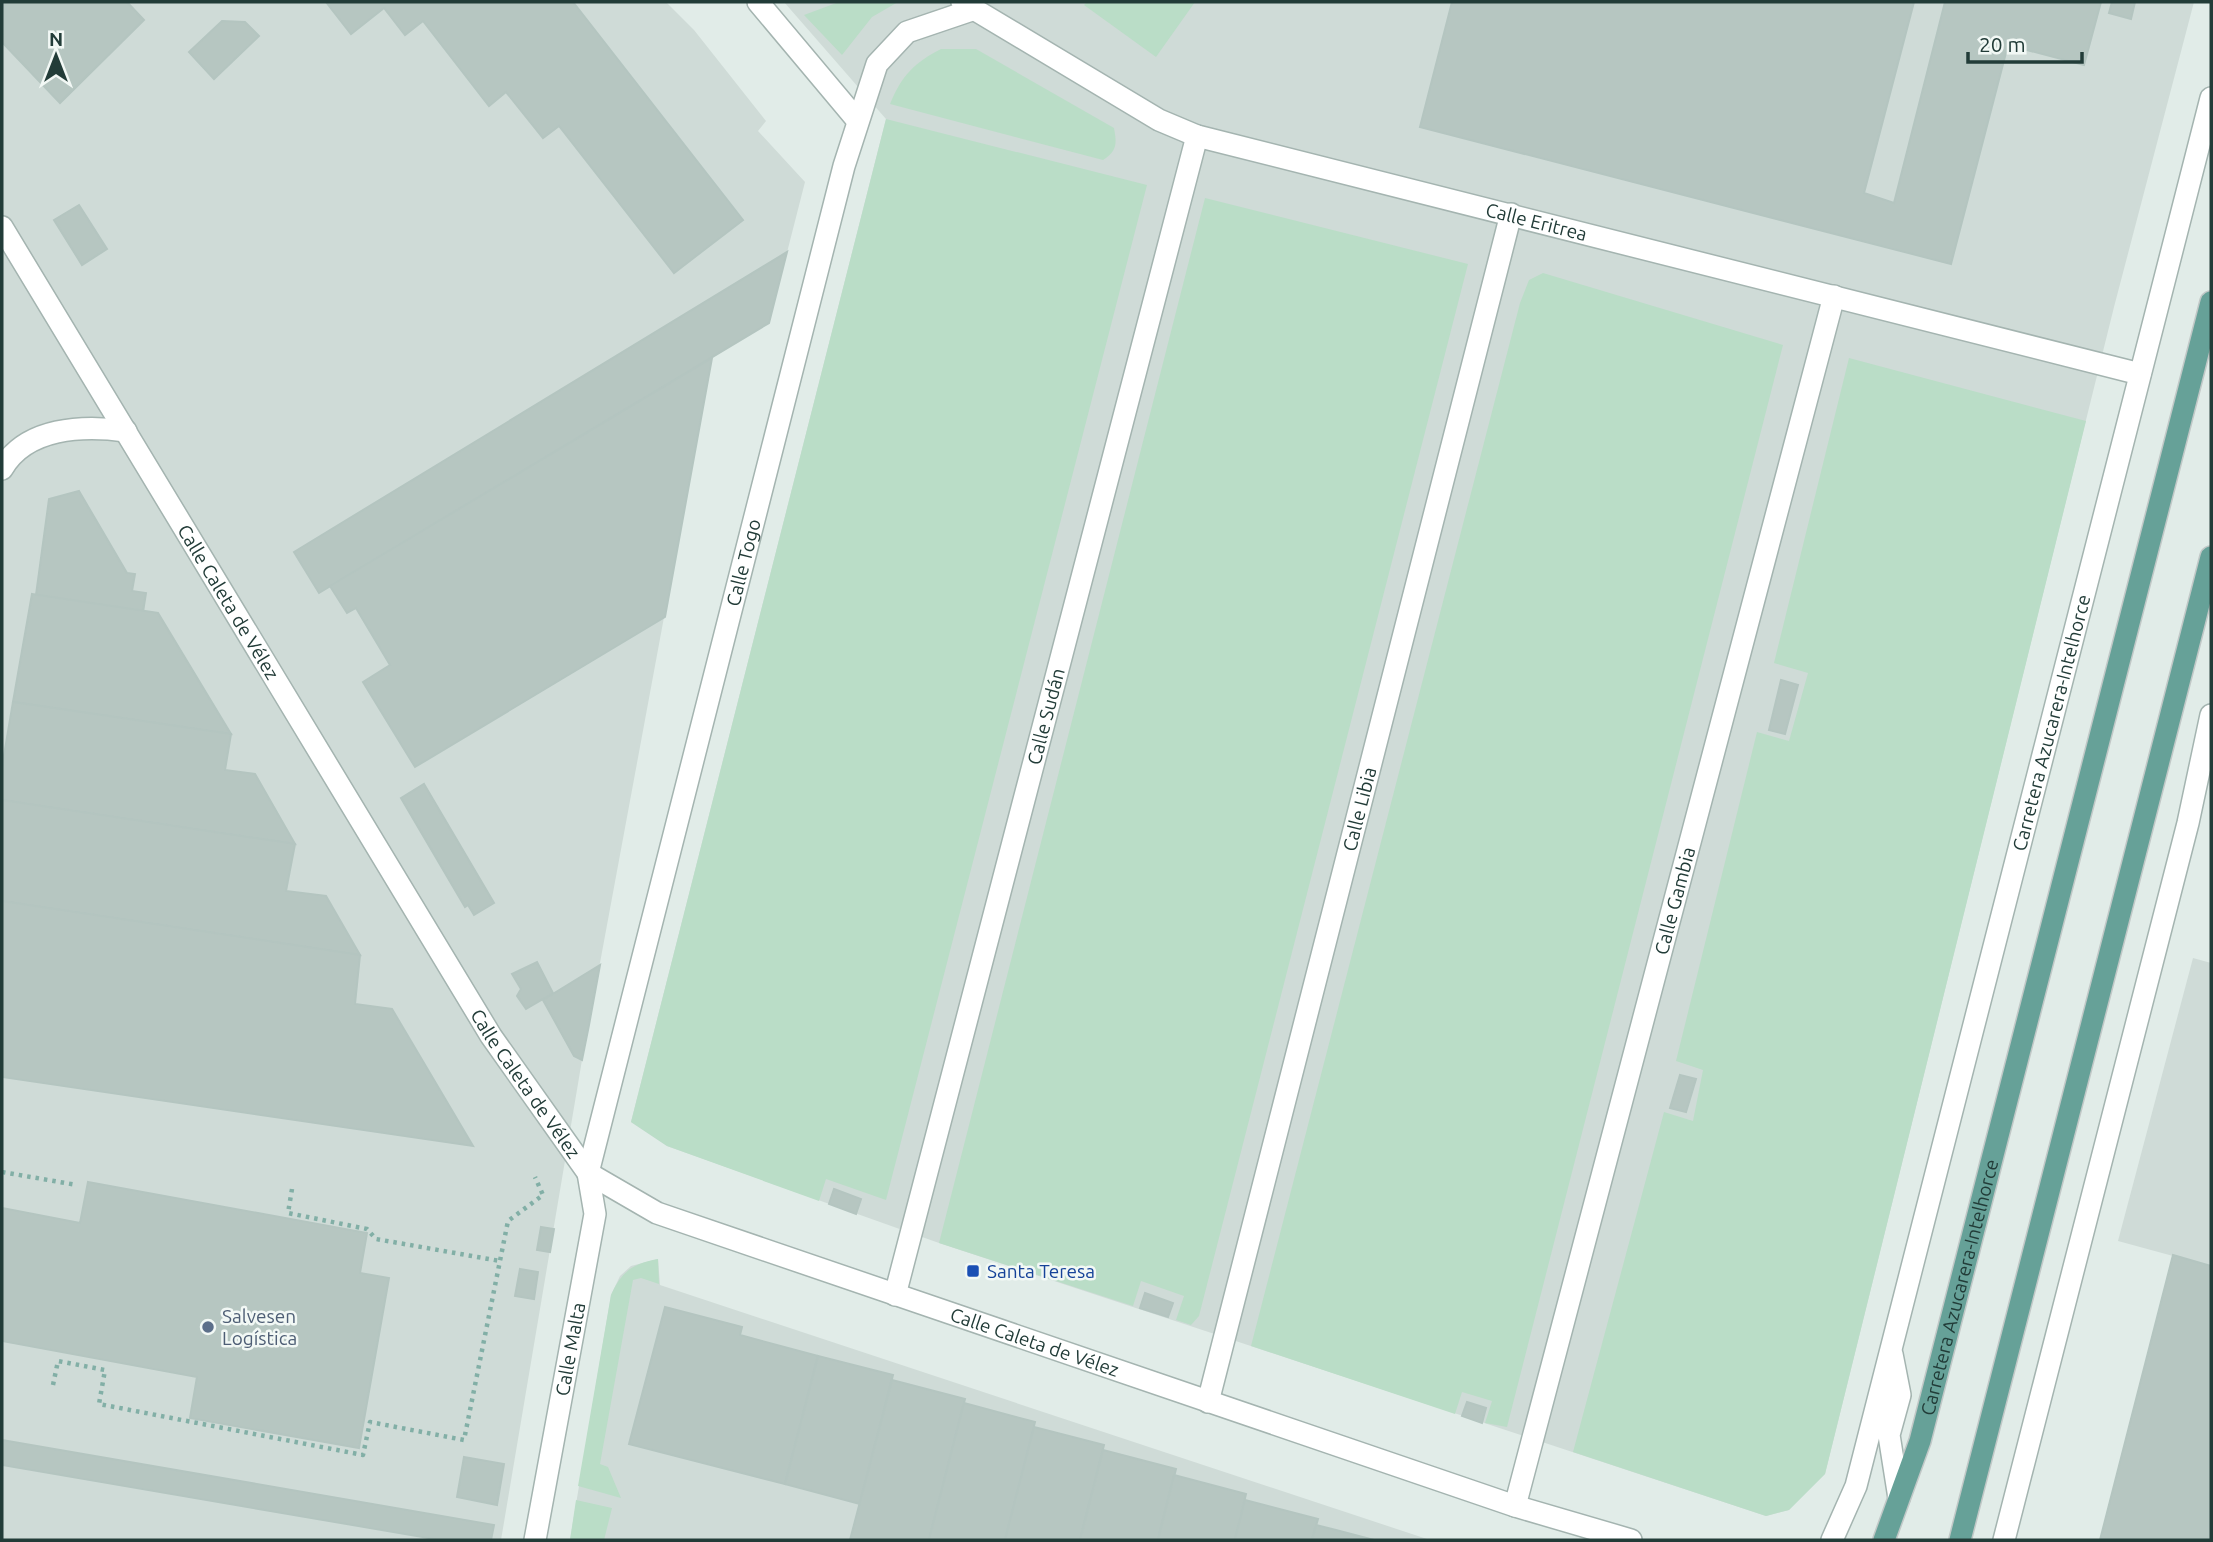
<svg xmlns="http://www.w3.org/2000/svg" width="2213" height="1542" font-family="Ubuntu,sans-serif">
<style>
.built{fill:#cfdbd7}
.green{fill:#baddc7}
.building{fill:#b6c6c1;stroke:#b4c5c0;stroke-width:2}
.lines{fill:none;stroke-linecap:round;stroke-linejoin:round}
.minor-casing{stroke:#a4b4b0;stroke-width:24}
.major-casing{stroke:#c1c8c7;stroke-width:24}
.path{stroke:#82afa6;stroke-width:4.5;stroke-dasharray:3.5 5;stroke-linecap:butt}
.minor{stroke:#fff;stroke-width:21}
.major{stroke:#66a198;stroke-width:21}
.transit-dot{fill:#1a4fb4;stroke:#f2f8f5;stroke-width:2.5}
.service-dot{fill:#5c6f8a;stroke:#f2f8f5;stroke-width:2.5}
.labels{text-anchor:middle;stroke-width:5;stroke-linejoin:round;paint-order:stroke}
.street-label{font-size:19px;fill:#223c38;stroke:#f2f8f5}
.transit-label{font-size:19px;fill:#164399;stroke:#f2f8f5;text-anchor:start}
.service-label{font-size:19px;fill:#4e5e75;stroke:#f2f8f5;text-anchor:start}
</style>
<rect width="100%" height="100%" fill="#e1ece8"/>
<g class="built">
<polygon points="2,2 666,2 694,30 766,121 758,131 805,182 769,323 712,358 582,1060 501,1540 2,1540"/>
<polygon points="784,2 2194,2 2114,307 1825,1474 1789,1510 1766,1516 939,1243 667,1146 631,1122 886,119"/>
<polygon points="2193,958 2211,963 2211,1540 2100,1540 2173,1256 2118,1241"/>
<polygon points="658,1259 660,1285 1430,1540 570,1540 611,1295 620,1276 631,1266"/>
</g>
<g class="green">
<polygon points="839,2 898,2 872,17 842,55 804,15"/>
<polygon points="1087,2 1195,2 1156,57 1084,5"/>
<path d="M941,49H976L1114,128C1117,144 1117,151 1103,160L890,104C901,76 915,62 941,49Z"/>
<polygon points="886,119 1147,185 886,1200 826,1179 819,1201 667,1146 631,1122"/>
<polygon points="1205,198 1468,264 1199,1316 1191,1325 1176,1320 1184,1296 1141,1281 1133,1306 939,1243"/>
<polygon points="1543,273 1783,345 1507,1427 1485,1423 1492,1401 1462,1392 1455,1414 1251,1346 1520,303 1529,280"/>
<polygon points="1849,358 2086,421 1825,1474 1789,1510 1766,1516 1573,1452 1664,1112 1693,1121 1703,1070 1676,1061 1757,732 1789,741 1808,673 1774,663"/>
<path d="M658,1259L659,1284L641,1278L633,1280L600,1464L608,1467L621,1498L578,1486L611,1295C622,1271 632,1264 658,1259Z"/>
<polygon points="576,1500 612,1508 604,1540 570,1540"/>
</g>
<g class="building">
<polygon points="3,2 127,2 144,20 60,103 2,42"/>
<polygon points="326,2 573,2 743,220 674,273 559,126 543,138 506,92 489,106 423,21 405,35 384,8 351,34"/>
<polygon points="1452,2 1914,2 1864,193 1894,203 1945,2 2101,2 2084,65 2008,45 1951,264 1420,127"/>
<polygon points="2112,2 2135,2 2131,19 2109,13"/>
<polygon points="222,21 245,22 259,36 214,79 189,52"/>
<polygon points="79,205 107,249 82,265 54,220"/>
<polygon points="787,252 769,323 319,593 294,552"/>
<polygon points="712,358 665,617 415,767 363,682 390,665 356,608 347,613 330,586"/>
<polygon points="79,491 127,573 135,574 132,591 146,593 143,612 36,595 49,499"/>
<polygon points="32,594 158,613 231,734 13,702"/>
<polygon points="1781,680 1798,685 1785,734 1769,730"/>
<polygon points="13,702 231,734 225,770 255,774 295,844 2,800 2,767"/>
<polygon points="424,784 494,903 474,915 468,905 465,907 401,798"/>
<polygon points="2,800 295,844 286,891 326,896 360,955 2,901"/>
<polygon points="2,901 360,955 355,1004 392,1009 473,1146 2,1077"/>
<polygon points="537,962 553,993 526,1009 517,996 521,989 512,974"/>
<polygon points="600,965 589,1025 582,1060 574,1056 543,1000"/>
<polygon points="1680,1075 1696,1079 1686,1112 1670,1108"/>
<polygon points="88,1182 367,1233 360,1273 389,1278 359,1448 190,1418 197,1377 2,1341 2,1208 80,1223"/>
<polygon points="834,1189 861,1199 856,1214 829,1204"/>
<polygon points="541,1227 554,1229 550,1252 537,1250"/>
<polygon points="2173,1255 2211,1266 2211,1540 2100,1540"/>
<polygon points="520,1269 538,1272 534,1299 515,1296"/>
<polygon points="1145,1293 1173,1303 1168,1317 1140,1308"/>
<polygon points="665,1307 742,1327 740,1335 818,1356 785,1484 629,1444"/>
<polygon points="818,1356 893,1375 860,1504 785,1484"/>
<polygon points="892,1380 965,1399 929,1540 850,1540"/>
<polygon points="1467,1402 1486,1408 1482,1423 1462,1416"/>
<polygon points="964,1403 1035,1422 1005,1540 929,1540"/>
<polygon points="1034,1427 1104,1445 1080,1540 1005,1540"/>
<polygon points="2,1440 494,1525 491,1540 440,1540 2,1465"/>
<polygon points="1103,1450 1176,1469 1158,1540 1080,1540"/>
<polygon points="464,1457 504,1464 497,1505 457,1497"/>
<polygon points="1174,1475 1246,1494 1235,1540 1158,1540"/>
<polygon points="1245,1500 1318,1519 1312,1540 1235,1540"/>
<polygon points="1316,1525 1336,1530 1374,1540 1312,1540"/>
</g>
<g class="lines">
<defs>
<g id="minor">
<polyline points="758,2 857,120"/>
<path id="s1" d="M962,2L1159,120L1197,136L2140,374"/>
<path id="s2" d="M2,227L491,1036L588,1173L657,1213L1515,1506L1631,1540"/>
<path d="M2,469C26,427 83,425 126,431"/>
<path id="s3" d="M895,1295L1197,136"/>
<polyline points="1892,1354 1900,1395 1889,1435 1899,1498"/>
<path id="s4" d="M1208,1402L1511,214"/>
<path id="s5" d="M1515,1506L1834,296"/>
<path id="s6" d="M535,1540L595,1214L588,1173L844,166L877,64L907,32L972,10"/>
<path id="s7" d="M1832,1540L1856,1486L2211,98"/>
<polyline points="2004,1540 2188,823 2211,715"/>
</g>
<g id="major">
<path id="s8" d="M1884,1540L1920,1441L2211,302"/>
<polyline points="1960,1540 2211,557"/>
</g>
</defs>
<use href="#minor" class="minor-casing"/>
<use href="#major" class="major-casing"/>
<g class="path">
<polyline points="2,1172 77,1185"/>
<polyline points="292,1189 288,1213 367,1229 376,1239 500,1261"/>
<polyline points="53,1385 58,1361 105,1370 99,1404 363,1455 370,1422 464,1440 508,1221 543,1195 535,1177"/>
</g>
<use href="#minor" class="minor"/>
<use href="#major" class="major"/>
</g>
<rect class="transit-dot" x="966" y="1264" width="14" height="14" rx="3.5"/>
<circle class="service-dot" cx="208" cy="1327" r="7"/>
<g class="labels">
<g class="street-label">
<text dy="7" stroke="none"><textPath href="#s1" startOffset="621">Calle Eritrea</textPath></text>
<text dy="7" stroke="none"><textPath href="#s6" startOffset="1003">Calle Togo</textPath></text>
<text dy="7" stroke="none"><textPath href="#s2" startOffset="438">Calle Caleta de Vélez</textPath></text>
<text dy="7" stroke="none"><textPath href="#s3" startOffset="598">Calle Sudán</textPath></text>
<text dy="7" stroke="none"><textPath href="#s7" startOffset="847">Carretera Azucarera-Intelhorce</textPath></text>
<text dy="7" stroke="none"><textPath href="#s4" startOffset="612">Calle Libia</textPath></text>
<text dy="7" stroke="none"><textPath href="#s5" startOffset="626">Calle Gambia</textPath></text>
<text dy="7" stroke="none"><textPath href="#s2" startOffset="1004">Calle Caleta de Vélez</textPath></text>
<text dy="7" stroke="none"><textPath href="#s8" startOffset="264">Carretera Azucarera-Intelhorce</textPath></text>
<text dy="7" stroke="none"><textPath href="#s2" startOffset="1592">Calle Caleta de Vélez</textPath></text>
<text dy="7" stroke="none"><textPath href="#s6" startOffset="194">Calle Malta</textPath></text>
</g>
<g class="transit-label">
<text x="987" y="1278">Santa Teresa</text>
</g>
<g class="service-label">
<text x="222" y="1323">Salvesen<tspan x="222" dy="22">Logística</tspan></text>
</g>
</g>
<rect width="2213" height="1542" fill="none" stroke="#223c38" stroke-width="7"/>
<g transform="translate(56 56)" stroke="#f2f8f5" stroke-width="5" paint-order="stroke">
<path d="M0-5L12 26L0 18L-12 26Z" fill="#223c38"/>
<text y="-10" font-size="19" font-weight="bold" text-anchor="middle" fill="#223c38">N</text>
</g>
<path d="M1968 52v10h114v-10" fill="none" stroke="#223c38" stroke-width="3.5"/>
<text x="1979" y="52" font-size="21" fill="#223c38" stroke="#f2f8f5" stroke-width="5" paint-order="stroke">20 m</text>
</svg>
